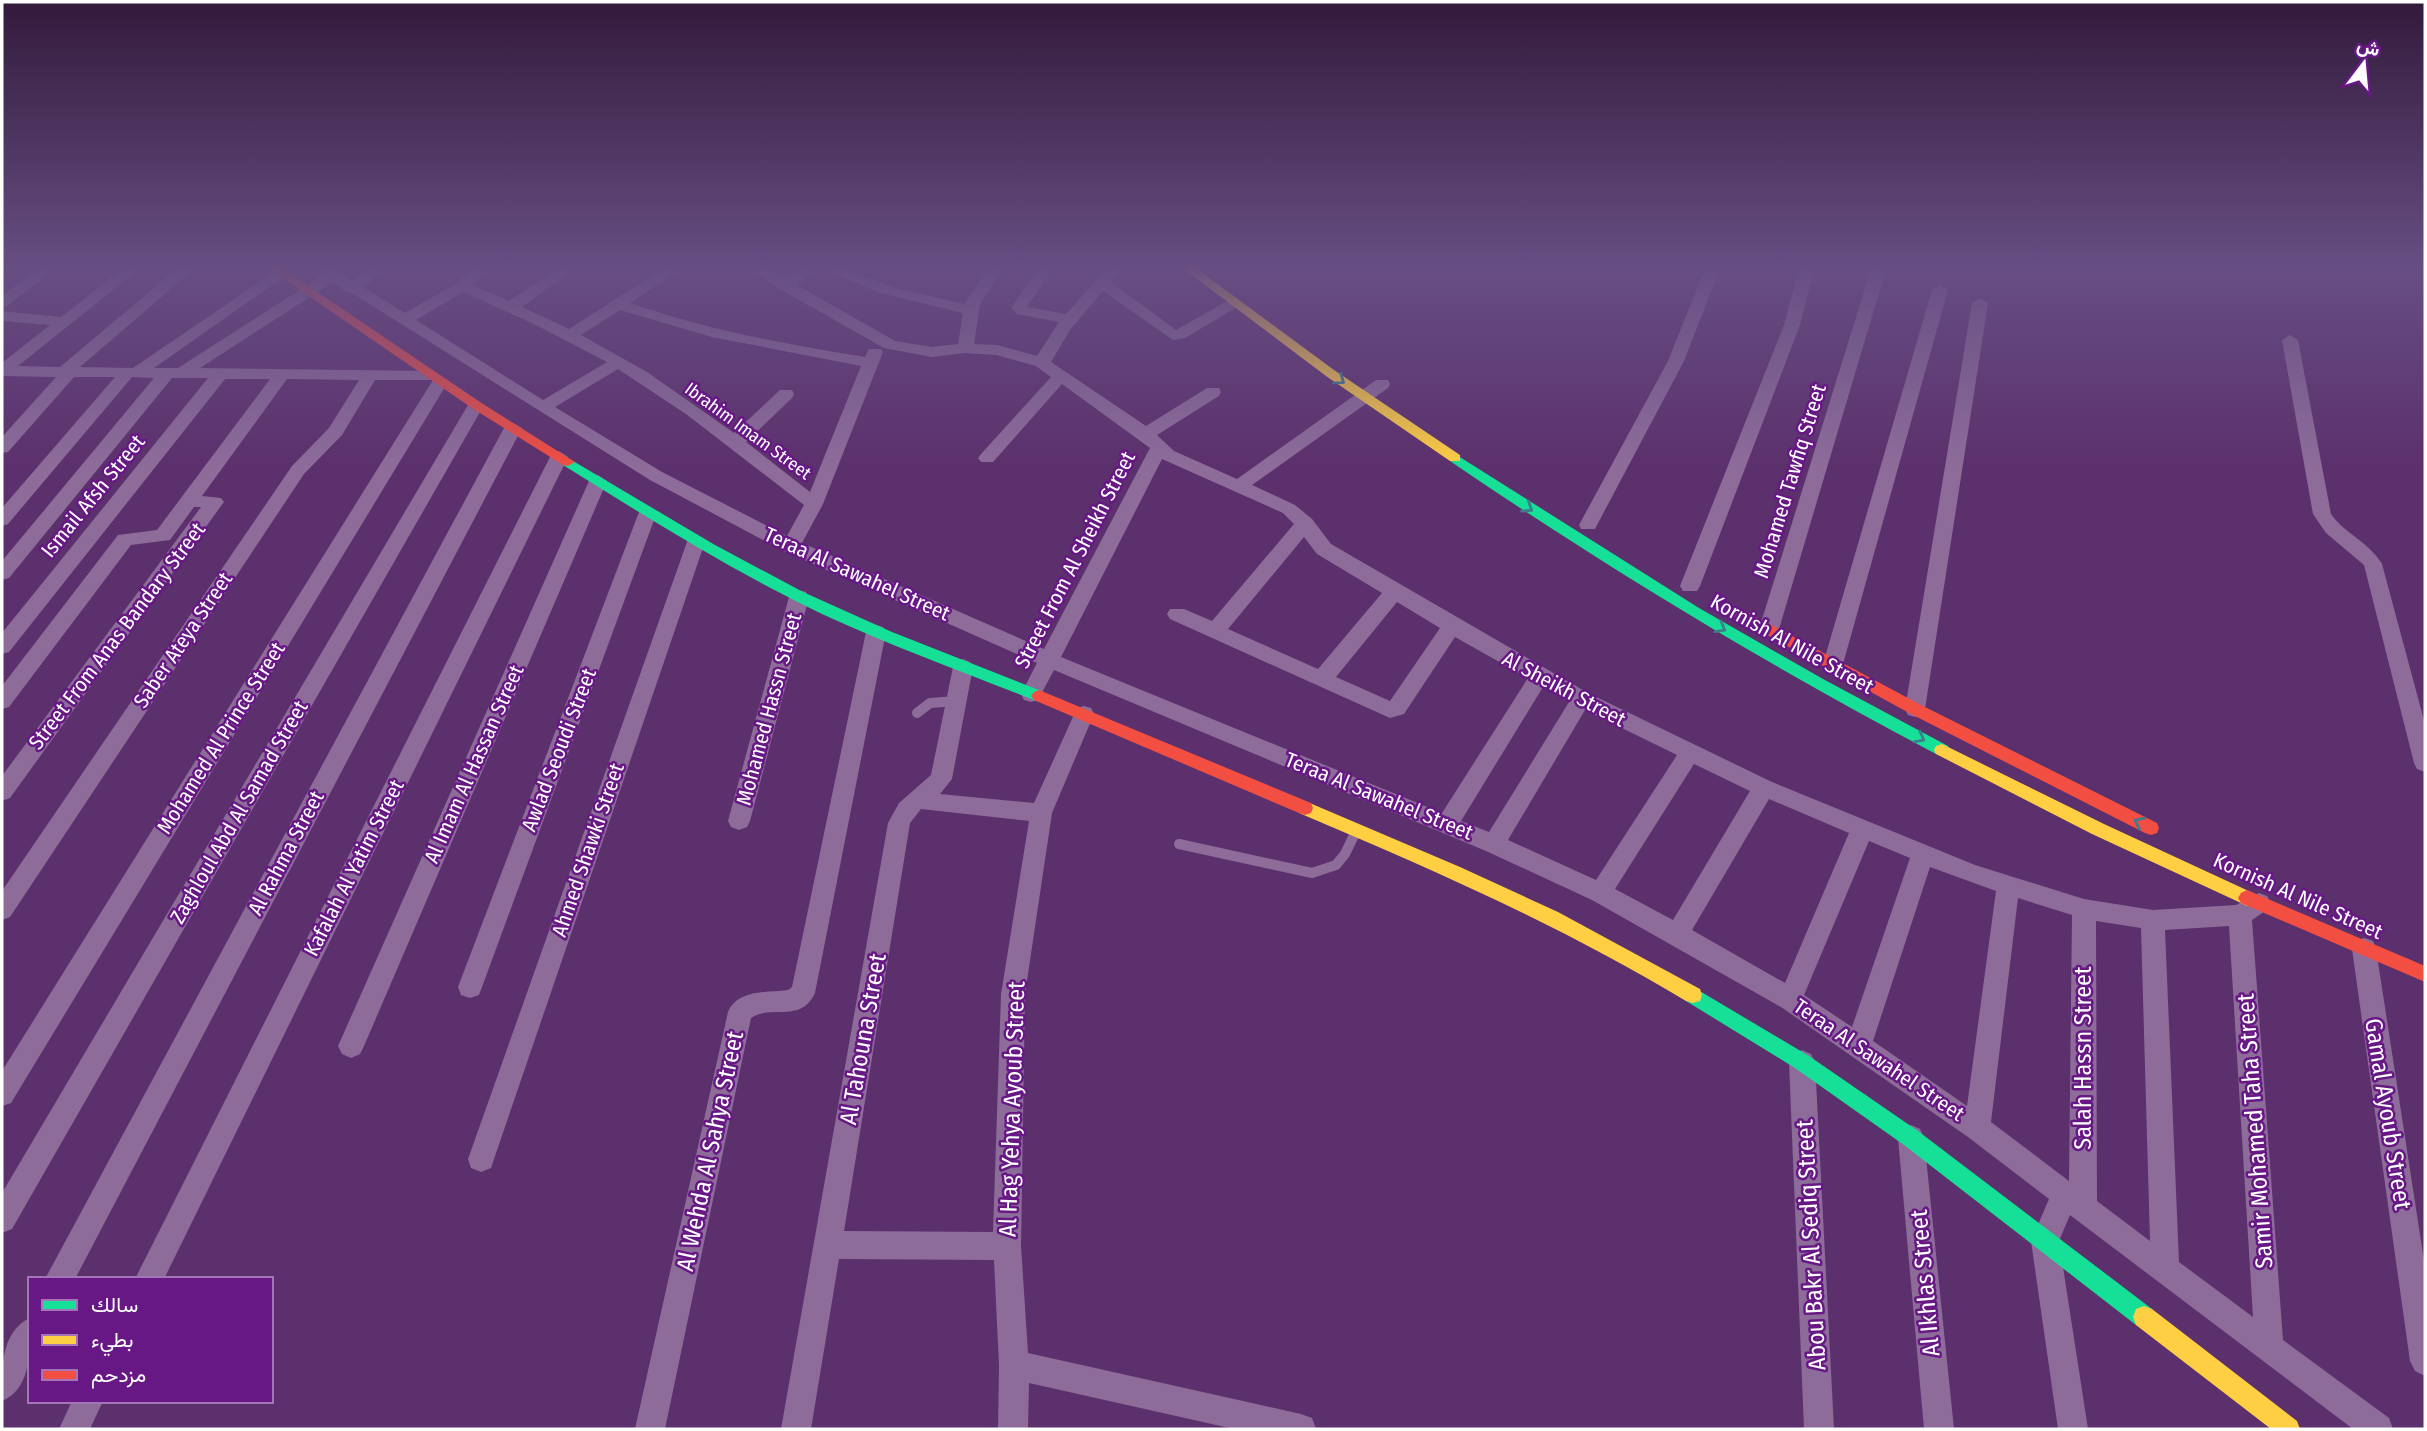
<svg xmlns="http://www.w3.org/2000/svg" width="2427" height="1431" font-family="'Fira Sans Condensed',Vazirmatn,sans-serif">
<style>
.lines{fill:none;stroke-linecap:round;stroke-linejoin:round}
.lane{stroke:#8d6c9a;stroke-width:10}
.street{fill:#8d6c9a;fill-rule:evenodd}
.fast{fill:#16e098;fill-rule:evenodd}
.slow{fill:#ffcf43;fill-rule:evenodd}
.jam{fill:#f24e42;fill-rule:evenodd}
.oneway{stroke:#3e7c8e}
.labels{text-anchor:middle;stroke-width:5;stroke-linejoin:round;paint-order:stroke}
.far-street-label{font-size:18px;fill:#fff;stroke:#671885}
.street-label{font-size:21px;fill:#fff;stroke:#671885}
.near-street-label{font-size:24px;fill:#fff;stroke:#671885}
</style>
<rect width="100%" height="100%" fill="#5c306c"/>
<g class="lines">
<g class="lane">
<polyline points="917,713 930,703 957,701"/>
<polyline points="1179,844 1312,873 1336,865 1345,854 1356,831"/>
</g>
<g class="street">
<polygon points="41,266 58,266 7,306 2,308 2,296"/>
<path d="M126,266H143L18,366L60,367L180,266L195,268L80,367L133,368L280,268L288,273L285,276L154,368H178L323,275L312,266H330L353,281L372,266H389L363,287L405,313L457,283L475,266H491L472,285L509,301L561,266H578L522,307L569,329L667,266H685L630,303C707,330 785,344 865,357L869,349H881L883,352L823,504L802,543L1044,649L1150,448L1062,384L993,462H981L978,458L981,454L1051,377L1036,366L996,355L965,353L932,357L884,348L780,289L747,266H765L786,278L804,266H821L797,285L895,341L932,347L958,344L963,313L881,293L834,274L831,271L834,268H844L891,287L964,304L991,266H1006L980,304L974,344L997,345L1037,356L1059,322L1017,314L1011,308L1040,266H1055L1027,307L1066,314L1109,266H1125L1111,282L1176,330L1229,300H1239L1242,303L1239,306L1185,338L1173,340L1103,291L1070,330L1051,362L1146,426L1207,388H1219L1221,392L1219,396L1157,435L1174,451L1237,479L1376,380H1388L1390,384L1388,388L1252,485L1295,505L1312,519L1331,544L1588,693L1772,782L1975,865L2084,899L2153,910L2236,905L2259,893L2267,896L2271,903L2267,910L2252,920L2283,1340L2389,1418L2393,1429H2353L2070,1215L2059,1241L2088,1429H2058L2031,1241L2049,1199L1968,1137L1781,1007L1592,900L1486,851L1054,670L1038,700L1031,702L1024,700L1021,694L1037,663L784,551L650,480L352,293L346,292L333,282L200,368L431,371L448,382L11,1103L2,1106V1071L433,380H375L342,435L304,474L10,917L2,920V891L292,466L329,428L359,380L287,379L202,496L221,498L224,502L221,506L10,798L2,801V776L201,507H194L170,540L131,545L9,707L2,709V686L118,535L157,530L270,379H225L9,652L2,654V633L208,378H172L9,578L2,580V561L154,378L132,377L8,524L2,526V508L115,377H74L8,452L2,453V437L56,377L2,376V363L50,325L2,321V311L61,317ZM463,292L534,324L607,362L543,400L416,320ZM620,310L712,337L861,366L810,492L746,442L792,398L794,394L792,390H780L734,433L647,372L581,335ZM618,369L686,414L804,505L787,536L662,472L555,407ZM1162,459L1283,513L1294,524L1212,621L1184,609H1170L1167,614L1170,619L1390,718L1404,714L1455,637L1528,678L1442,813L1061,657ZM1304,537L1317,554L1382,593L1318,669L1228,629ZM1397,602L1440,628L1390,701L1336,677ZM1543,687L1569,702L1489,832L1461,821ZM1585,710L1677,755L1596,880L1508,840ZM1694,764L1750,791L1673,920L1615,889ZM1769,799L1849,833L1785,983L1692,930ZM1869,841L1910,858L1852,1027L1804,995ZM1930,867L1996,891L1967,1106L1873,1041ZM2018,898L2072,915L2069,1181L1991,1122ZM2096,921L2141,928L2150,1241L2097,1201ZM2229,926L2253,1317L2179,1262L2165,930Z"/>
<polygon points="1706,266 1721,266 1684,361 1597,525 1595,529 1581,529 1579,525 1668,361"/>
<polygon points="1800,266 1815,266 1800,325 1700,586 1697,591 1683,591 1680,586 1784,325"/>
<polygon points="1872,266 1887,266 1779,629 1776,634 1769,636 1762,634 1759,629"/>
<polygon points="1940,285 1948,290 1843,664 1840,669 1833,672 1826,669 1823,664 1932,290"/>
<polygon points="1980,298 1988,303 1925,709 1922,715 1915,717 1908,715 1905,709 1972,303"/>
<path d="M2290,335L2298,340L2331,514C2345,534 2369,542 2382,564L2425,724V772L2417,769L2414,763L2364,565L2326,533L2313,514L2282,340Z"/>
<polygon points="476,400 484,405 12,1229 2,1233 2,1193 468,405"/>
<polygon points="513,423 522,428 75,1279 45,1279 504,428"/>
<polygon points="559,451 568,457 164,1279 135,1279 550,457"/>
<polygon points="598,475 607,481 364,1046 360,1054 351,1058 342,1054 338,1046 589,481"/>
<polygon points="648,506 657,512 482,987 479,995 470,998 461,995 458,987 639,512"/>
<polygon points="696,536 703,538 705,542 494,1159 491,1168 481,1172 471,1168 468,1159 687,542 689,538"/>
<polygon points="799,590 806,592 809,597 750,821 747,827 739,830 731,827 728,821 789,597 792,592"/>
<path d="M876,625L883,627L886,632L815,993C801,1024 770,1004 751,1018L665,1429H635L728,1012C738,989 766,993 788,990L792,987L866,632L869,627Z"/>
<path d="M963,659L970,662L973,667L952,779L940,794L1034,803L1077,708L1084,706L1091,708L1094,714L1052,813L1025,994L1021,1246L1028,1353L1301,1414L1312,1418L1316,1429H1234L1029,1383L1028,1429H998L999,1365L994,1260L839,1259L811,1429H781L888,823L899,803L931,775L953,667L956,662ZM921,809L1029,821L1001,994L993,1232L844,1231L910,823Z"/>
<polygon points="2364,938 2373,941 2376,949 2425,1267 2425,1376 2415,1371 2410,1361 2352,949 2355,941"/>
<polygon points="1802,1050 1811,1054 1815,1062 1834,1429 1804,1429 1789,1062 1793,1054"/>
<polygon points="1911,1125 1920,1129 1924,1138 1954,1429 1924,1429 1898,1138 1902,1129"/>
<path d="M30,1318C30,1347 33,1388 2,1401C1,1374 0,1331 30,1318Z"/>
<polygon points="72,1401 103,1401 90,1429 59,1429"/>
</g>
<g class="fast">
<path d="M1455,454L1699,608L1823,679L1948,746L1950,750L1948,754H1936C1769,666 1607,568 1450,461V455Z"/>
<path d="M568,458L715,545L803,592L892,632L1044,692L1047,696L1039,702L1034,700C963,672 891,646 822,614C732,571 648,518 563,465V459Z"/>
<polygon points="1693,987 1809,1056 1918,1131 2152,1309 2155,1317 2152,1325 2144,1328 2136,1325 1904,1145 1795,1068 1686,1001 1684,995 1686,989"/>
</g>
<g class="slow">
<polygon points="1180,266 1193,266 1334,370 1460,455 1460,461 1450,461 1326,376"/>
<polygon points="1942,744 2104,824 2253,893 2256,898 2253,903 2247,906 2241,903 2092,834 1936,754 1934,750 1936,746"/>
<path d="M1305,801L1460,867L1558,912L1700,989L1702,995L1700,1001L1693,1003L1686,1001C1563,927 1432,869 1299,813L1297,808L1299,803Z"/>
<polygon points="2144,1306 2152,1309 2297,1421 2300,1429 2271,1429 2136,1325 2133,1317 2136,1309"/>
</g>
<g class="jam">
<polygon points="265,266 279,266 480,402 575,462 568,466 563,465 472,408"/>
<polygon points="1734,605 1921,705 2157,823 2159,828 2157,833 2151,835 2145,833 1909,713 1729,614 1727,610"/>
<polygon points="1039,690 1311,803 1313,808 1311,813 1305,815 1299,813 1034,700 1031,696 1034,692"/>
<polygon points="2247,890 2425,966 2425,982 2241,903 2238,898 2241,893"/>
</g>
</g>
<defs><path id="oneway-chevron" d="M-2-3.5L2.5 0L-2 3.5" fill="none" stroke-width="1.6" stroke-linecap="round" stroke-linejoin="round" transform="scale(1.75)"/></defs>
<g class="oneway">
<use href="#oneway-chevron" transform="translate(1340 380) rotate(36)"/>
<use href="#oneway-chevron" transform="translate(1528 508) rotate(34)"/>
<use href="#oneway-chevron" transform="translate(1721 628) rotate(30)"/>
<use href="#oneway-chevron" transform="translate(1920 738) rotate(28)"/>
<use href="#oneway-chevron" transform="translate(2139 822) rotate(-154)"/>
</g>
<linearGradient id="sky" x2="0" y2="1"><stop stop-color="#331a3b"/><stop offset="0.57" stop-color="#664e83"/><stop offset="1" stop-color="#664e83" stop-opacity="0"/></linearGradient>
<rect width="2427" height="467" fill="url(#sky)"/>
<g class="labels">
<g class="far-street-label">
<text transform="translate(748 431) rotate(36)" y="6">Ibrahim Imam Street</text>
</g>
<g class="street-label">
<text transform="translate(1790 481) rotate(-73)" y="7">Mohamed Tawfiq Street</text>
<text transform="translate(93 496) rotate(-51)" y="7">Ismail Afsh Street</text>
<text transform="translate(1075 560) rotate(-63)" y="7">Street From Al Sheikh Street</text>
<text transform="translate(857 574) rotate(24)" y="7">Teraa Al Sawahel Street</text>
<text transform="translate(117 636) rotate(-53)" y="7">Street From Anas Bandary Street</text>
<text transform="translate(183 640) rotate(-56)" y="7">Saber Ateya Street</text>
<text transform="translate(1792 644) rotate(29)" y="7">Kornish Al Nile Street</text>
<text transform="translate(1564 689) rotate(28)" y="7">Al Sheikh Street</text>
<text transform="translate(769 709) rotate(-75)" y="7">Mohamed Hassn Street</text>
<text transform="translate(221 738) rotate(-58)" y="7">Mohamed Al Prince Street</text>
<text transform="translate(559 750) rotate(-69)" y="7">Awlad Seoudi Street</text>
<text transform="translate(474 764) rotate(-66)" y="7">Al Imam Al Hassan Street</text>
<text transform="translate(1379 796) rotate(22)" y="7">Teraa Al Sawahel Street</text>
<text transform="translate(239 812) rotate(-60)" y="7">Zaghloul Abd Al Samad Street</text>
<text transform="translate(588 850) rotate(-71)" y="7">Ahmed Shawki Street</text>
<text transform="translate(286 853) rotate(-62)" y="7">Al Rahma Street</text>
<text transform="translate(354 868) rotate(-63)" y="7">Kafalah Al Yatim Street</text>
<text transform="translate(2298 896) rotate(24)" y="7">Kornish Al Nile Street</text>
<text transform="translate(1879 1060) rotate(34)" y="7">Teraa Al Sawahel Street</text>
</g>
<g class="near-street-label">
<text transform="translate(863 1039) rotate(-80)" y="8">Al Tahouna Street</text>
<text transform="translate(2083 1058) rotate(-90)" y="8">Salah Hassn Street</text>
<text transform="translate(1012 1109) rotate(-88)" y="8">Al Hag Yehya Ayoub Street</text>
<text transform="translate(2388 1114) rotate(81)" y="8">Gamal Ayoub Street</text>
<text transform="translate(2255 1131) rotate(-94)" y="8">Samir Mohamed Taha Street</text>
<text transform="translate(710 1151) rotate(-78)" y="8">Al Wehda Al Sahya Street</text>
<text transform="translate(1811 1245) rotate(-93)" y="8">Abou Bakr Al Sediq Street</text>
<text transform="translate(1925 1283) rotate(-95)" y="8">Al Ikhlas Street</text>
</g>
</g>
<rect width="2427" height="1431" fill="none" stroke="#ffffff" stroke-width="7"/>
<rect x="28" y="1277" width="245" height="126" fill="#671885" stroke="#a474b6" stroke-width="2"/>
<rect x="42" y="1300" width="35" height="10" fill="#16e098" stroke="#a474b6" stroke-width="2"/>
<text x="91" y="1312" font-size="21" fill="#ffffff">سالك</text>
<rect x="42" y="1335" width="35" height="10" fill="#ffcf43" stroke="#a474b6" stroke-width="2"/>
<text x="91" y="1347" font-size="21" fill="#ffffff">بطيء</text>
<rect x="42" y="1370" width="35" height="10" fill="#f24e42" stroke="#a474b6" stroke-width="2"/>
<text x="91" y="1382" font-size="21" fill="#ffffff">مزدحم</text>
<g transform="translate(2364 63) rotate(16)" stroke="#671885" stroke-width="5" paint-order="stroke">
<path d="M0-5L12 26L0 18L-12 26Z" fill="#ffffff"/>
<text y="-10" font-size="19" font-weight="bold" text-anchor="middle" fill="#ffffff">ش</text>
</g>
</svg>
